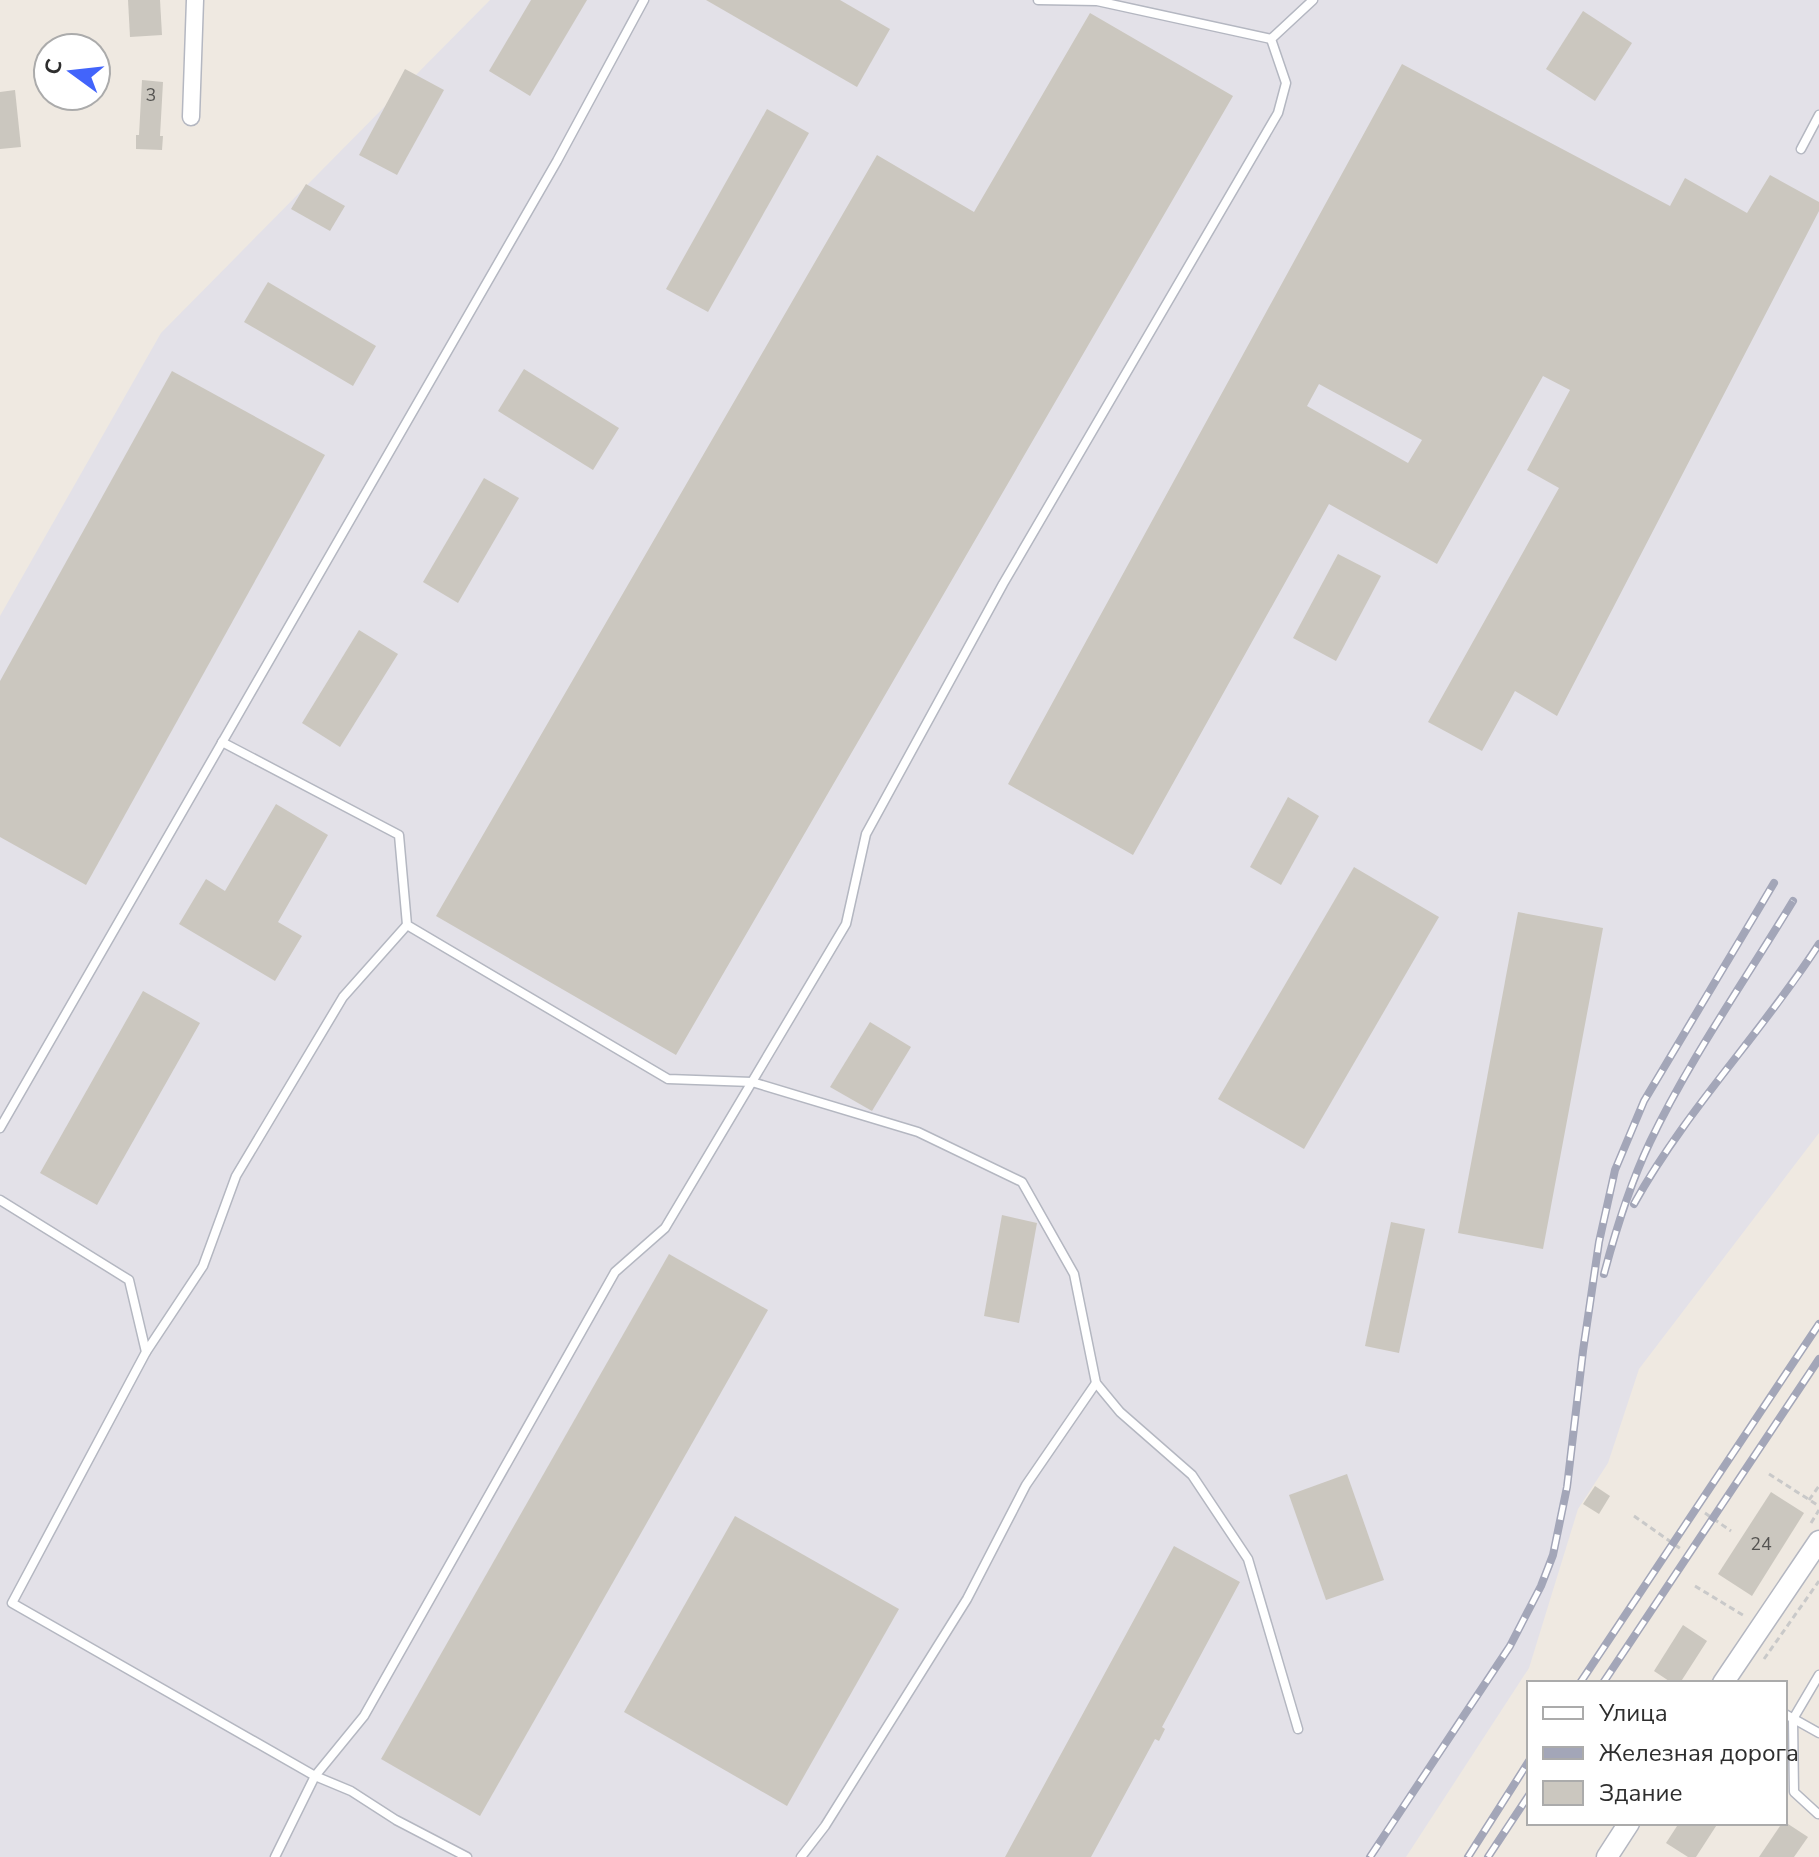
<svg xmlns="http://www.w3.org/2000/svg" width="1819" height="1857" font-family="'Nunito Sans',sans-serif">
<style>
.industrial{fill:#e3e1e8}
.building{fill:#cbc7bf;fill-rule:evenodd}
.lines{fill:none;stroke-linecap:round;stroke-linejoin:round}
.service-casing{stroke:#b4b7c1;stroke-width:11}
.minor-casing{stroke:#b4b7c1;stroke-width:19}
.tertiary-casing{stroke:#b4b7c1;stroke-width:23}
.path{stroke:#c9c9c9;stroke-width:3;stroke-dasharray:6 4;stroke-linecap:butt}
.service{stroke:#fff;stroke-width:8}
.minor{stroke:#fff;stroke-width:16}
.tertiary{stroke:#fff;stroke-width:20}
.rail-casing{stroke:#a3a6b8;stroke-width:8}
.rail{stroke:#fff;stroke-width:5;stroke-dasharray:15;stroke-linecap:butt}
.labels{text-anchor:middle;stroke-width:6;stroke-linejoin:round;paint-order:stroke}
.number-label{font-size:18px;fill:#555452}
</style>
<rect width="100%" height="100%" fill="#efe9e1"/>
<polygon class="industrial" points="490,0 1819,0 1819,1133 1639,1369 1608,1463 1578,1509 1529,1668 1406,1857 0,1857 0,616 161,333"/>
<g class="building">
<polygon points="128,0 160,0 162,35 130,37"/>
<polygon points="531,0 587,0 530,96 489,71"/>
<polygon points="706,0 840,0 890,29 857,87"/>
<polygon points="1583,11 1632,43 1595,101 1546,69"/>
<polygon points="1090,13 1233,96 676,1055 436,916 877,155 974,212"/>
<path d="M1402,64L1670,206L1685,178L1747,213L1770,175L1819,202V211L1557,716L1515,691L1482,751L1428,722L1559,488L1527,470L1570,390L1543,376L1437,564L1329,504L1133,855L1008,784ZM1319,384L1422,440L1408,463L1307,406Z"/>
<polygon points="405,69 444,90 397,175 359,155"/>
<polygon points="142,80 163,82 160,136 163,136 162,150 136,149 136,135 139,135"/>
<polygon points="15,90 21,147 0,149 0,92"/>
<polygon points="767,109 809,133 708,312 666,289"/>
<polygon points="306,184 345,206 330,231 291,209"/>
<polygon points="268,282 376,346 353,386 244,322"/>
<polygon points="524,369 619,428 593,470 498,411"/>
<polygon points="172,371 325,455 86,885 0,837 0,681"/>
<polygon points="484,478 519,498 458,603 423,582"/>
<polygon points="1338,554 1381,576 1336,661 1293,638"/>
<polygon points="359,630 398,654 340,747 302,723"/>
<polygon points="1288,797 1319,816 1281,885 1250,867"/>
<polygon points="276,804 328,835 278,922 302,936 275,981 179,924 206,879 225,891"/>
<polygon points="1354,867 1439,917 1304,1149 1218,1099"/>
<polygon points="1518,912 1603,928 1543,1249 1458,1233"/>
<polygon points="143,991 200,1023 97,1205 40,1173"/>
<polygon points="870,1022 911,1047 872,1111 830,1087"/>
<polygon points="1002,1215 1037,1223 1019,1323 984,1316"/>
<polygon points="1391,1222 1425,1229 1399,1353 1365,1346"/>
<polygon points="669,1254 768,1310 480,1816 381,1759"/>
<polygon points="1347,1474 1384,1580 1326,1600 1289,1495"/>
<polygon points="1595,1486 1610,1496 1599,1514 1583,1504"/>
<polygon points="1771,1492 1804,1513 1752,1596 1718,1574"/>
<polygon points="735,1516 899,1609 787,1806 624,1712"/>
<polygon points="1174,1546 1240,1582 1162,1727 1165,1729 1159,1741 1155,1739 1091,1857 1005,1857"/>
<polygon points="1683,1625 1707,1641 1680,1683 1672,1683 1654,1671"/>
<polygon points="1785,1822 1808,1837 1794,1857 1759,1857 1782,1823"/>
<polygon points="1679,1823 1718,1823 1696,1857 1688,1857 1666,1843"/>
</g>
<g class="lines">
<defs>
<g id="service">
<polyline points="1038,0 1097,1 1271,39"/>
<polyline points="1801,149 1819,115"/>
<polyline points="222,742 399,835 407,925 668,1079 752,1082 918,1132 1022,1182 1074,1274 1096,1383 1120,1412 1192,1475 1248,1559 1298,1729"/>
<polyline points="0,1128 557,161 644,0"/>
<polyline points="0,1200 129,1280 146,1352 12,1603 315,1776 351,1791 396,1820 467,1857"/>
<polyline points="146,1352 203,1266 236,1176 343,997 407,925"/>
<polyline points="1785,1714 1819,1733"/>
<polyline points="1818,1814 1794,1792 1793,1719 1819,1675"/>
<polyline points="275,1857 315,1776 364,1716 615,1272 665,1228 846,924 866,834 1003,584 1278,113 1286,83 1271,39 1313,0"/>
<polyline points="801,1857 825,1826 967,1599 1026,1485 1096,1383"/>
</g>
<polyline id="minor" points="191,117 195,0"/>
<g id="tertiary">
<polyline points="1723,1683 1819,1541"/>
<polyline points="1607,1857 1629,1823"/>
</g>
</defs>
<use href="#service" class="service-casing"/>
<use href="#minor" class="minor-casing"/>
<use href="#tertiary" class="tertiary-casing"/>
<g class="path">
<polyline points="1769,1474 1819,1506"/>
<polyline points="1809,1500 1819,1486"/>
<polyline points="1705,1513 1731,1531"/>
<polyline points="1634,1516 1681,1549"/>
<polyline points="1811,1523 1819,1510"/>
<polyline points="1695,1586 1746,1617"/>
<polyline points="1764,1659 1819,1581"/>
</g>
<use href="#service" class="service"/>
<use href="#minor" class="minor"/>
<use href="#tertiary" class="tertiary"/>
<defs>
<g id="rail">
<path d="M1634,1204C1685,1111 1761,1034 1819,944"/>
<path d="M1604,1274C1616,1229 1630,1184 1650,1142C1689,1060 1746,979 1793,901"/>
<polyline points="1580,1683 1819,1324"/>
<polyline points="1603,1683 1819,1359"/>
<polyline points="1370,1857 1510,1646 1541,1586 1553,1555 1567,1487 1583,1351 1599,1242 1615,1170 1644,1101 1774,883"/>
<polyline points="1468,1857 1529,1761"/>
<polyline points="1488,1857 1529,1795"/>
</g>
</defs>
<use href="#rail" class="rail-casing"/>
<use href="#rail" class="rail"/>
</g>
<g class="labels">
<g class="number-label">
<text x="151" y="101">3</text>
<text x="1761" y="1550">24</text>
</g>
</g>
<rect x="1527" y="1681" width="260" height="144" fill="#ffffff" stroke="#ababab" stroke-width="2"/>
<rect x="1543" y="1707" width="40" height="12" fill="#ffffff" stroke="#ababab" stroke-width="2"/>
<text x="1599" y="1721" font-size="24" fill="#2e2e2e">Улица</text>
<rect x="1543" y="1747" width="40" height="12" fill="#a3a6b8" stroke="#ababab" stroke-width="2"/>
<text x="1599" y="1761" font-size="24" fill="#2e2e2e">Железная дорога</text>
<rect x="1543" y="1781" width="40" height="24" fill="#cbc7bf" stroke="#ababab" stroke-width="2"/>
<text x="1599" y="1801" font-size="24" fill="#2e2e2e">Здание</text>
<g transform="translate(72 72) rotate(285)"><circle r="38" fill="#ffffff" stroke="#ababab" stroke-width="2"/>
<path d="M0-6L14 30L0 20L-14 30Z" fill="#4264fb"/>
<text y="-12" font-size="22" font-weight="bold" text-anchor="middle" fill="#2e2e2e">С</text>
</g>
</svg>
